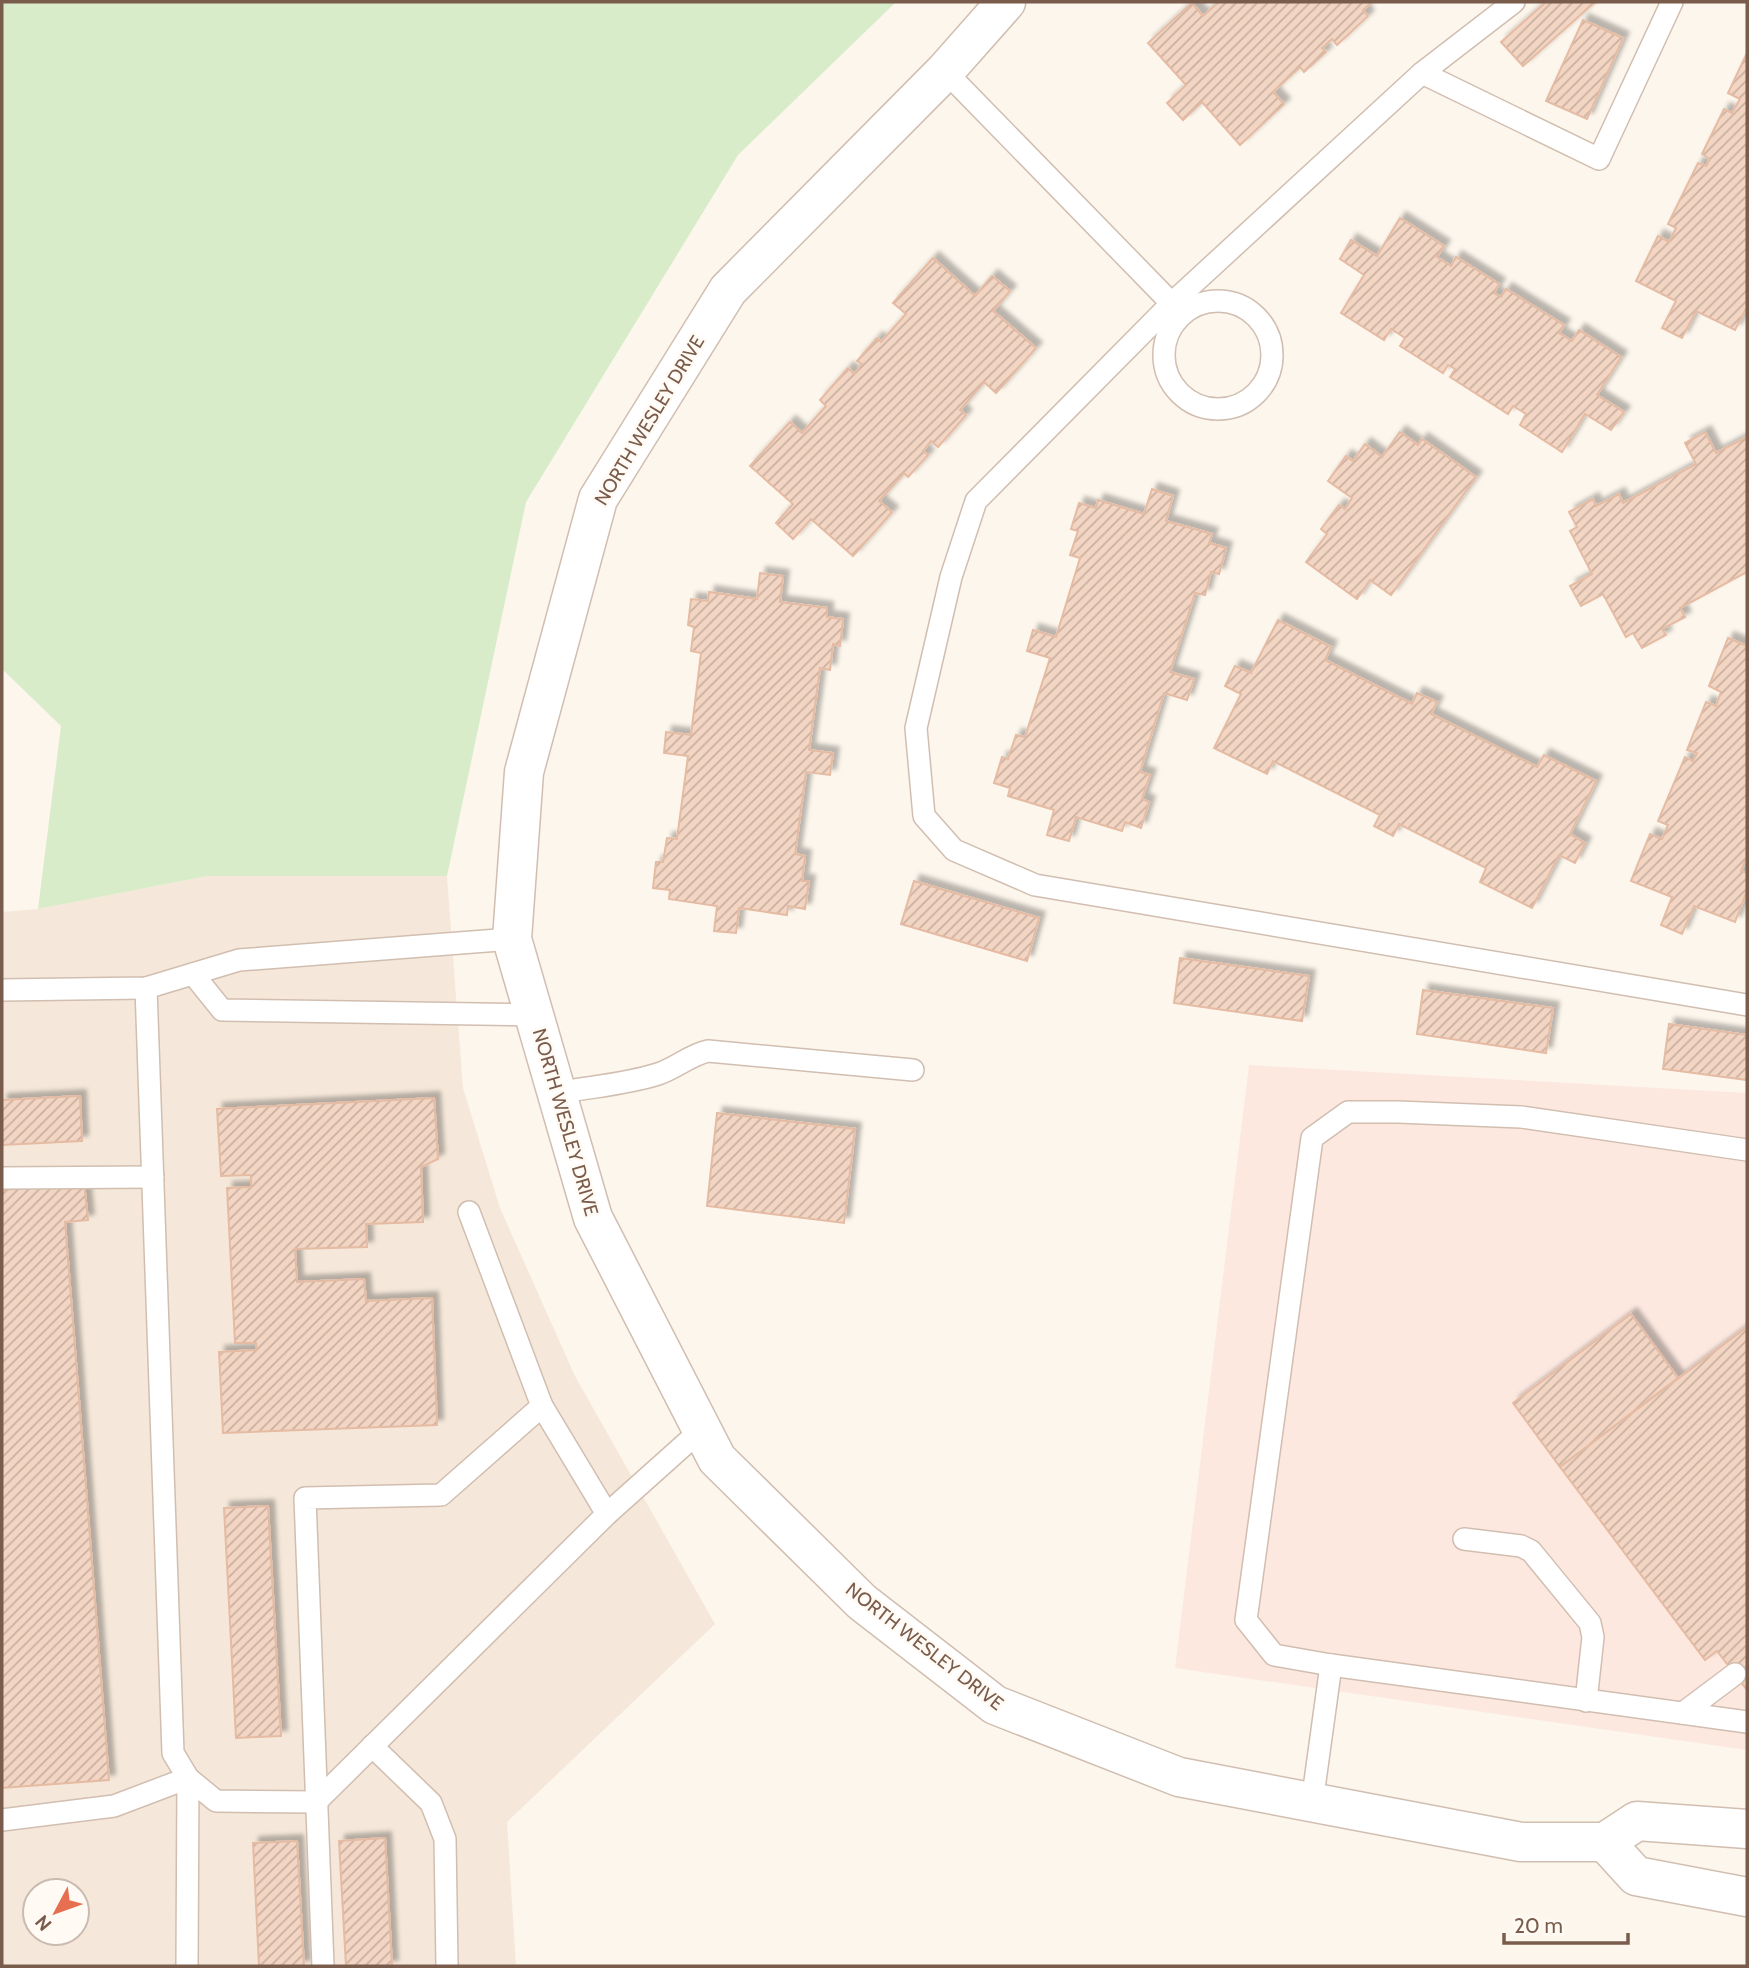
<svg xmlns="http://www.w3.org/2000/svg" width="1749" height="1968" font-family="Cabin,sans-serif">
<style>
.residential{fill:#f5e8da;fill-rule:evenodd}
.commercial{fill:#fde8e0}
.green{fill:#d8ecc9}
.building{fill:url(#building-hatch);stroke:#e6bba3;stroke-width:2;filter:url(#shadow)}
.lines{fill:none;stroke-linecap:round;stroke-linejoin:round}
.service-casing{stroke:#d1beb0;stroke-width:24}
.minor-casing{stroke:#d1beb0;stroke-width:41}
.service{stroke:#fff;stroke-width:21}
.minor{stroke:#fff;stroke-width:38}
.labels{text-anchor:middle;stroke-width:5;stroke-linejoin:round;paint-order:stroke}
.street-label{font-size:19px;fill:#7a5c4d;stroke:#fffaf3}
</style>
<defs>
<pattern id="building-hatch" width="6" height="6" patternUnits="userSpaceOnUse" patternTransform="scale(1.75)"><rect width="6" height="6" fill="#f3d5c3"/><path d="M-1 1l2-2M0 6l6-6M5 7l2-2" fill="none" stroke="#cab0a1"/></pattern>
<filter id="shadow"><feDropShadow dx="6" dy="-6" stdDeviation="2" flood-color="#0004"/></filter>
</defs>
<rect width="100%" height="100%" fill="#fdf6ec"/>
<path class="residential" d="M207,876H447L463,1088L500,1208L575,1376L715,1624L507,1822L516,1966H2V912L38,909ZM35,1891H77V1933H35Z"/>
<polygon class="commercial" points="1249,1065 1747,1093 1747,1750 1175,1668"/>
<polygon class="green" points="2,2 896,2 738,155 526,502 447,876 207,876 38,909 61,726 2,669"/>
<g class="building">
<polygon points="1219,2 1372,2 1363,10 1368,16 1337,45 1332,39 1322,48 1326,52 1304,72 1300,67 1273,92 1284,104 1240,145 1202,102 1183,120 1167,103 1186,85 1148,43 1192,3 1203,16"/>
<polygon points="1546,2 1595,2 1523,66 1501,42"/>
<polygon points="1583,20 1623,38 1587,119 1546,101"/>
<polygon points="1747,53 1747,307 1735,330 1696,311 1682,338 1662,328 1676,301 1636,281 1658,236 1669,242 1676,228 1668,224 1698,163 1706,166 1710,159 1702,154 1724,109 1732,113 1740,99 1728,93"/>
<polygon points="1400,218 1444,246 1437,257 1451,266 1456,257 1499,284 1494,293 1501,297 1506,289 1564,325 1559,333 1572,341 1579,330 1621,357 1597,395 1624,412 1611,430 1585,414 1562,452 1520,425 1526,414 1513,406 1508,414 1450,377 1455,369 1448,365 1443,373 1400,346 1405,338 1391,329 1384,340 1341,313 1364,275 1340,259 1351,240 1377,256"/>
<polygon points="933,258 975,296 992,276 1010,291 993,311 1036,348 996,393 984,382 960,410 966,415 938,447 931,441 923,451 928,455 908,477 904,473 879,501 892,512 853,556 811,519 793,539 776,523 793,504 750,466 790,422 802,433 826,406 820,400 848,368 854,374 862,364 857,361 877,338 881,342 906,314 893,303"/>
<polygon points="1400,432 1418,445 1422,439 1476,477 1391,595 1370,580 1357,599 1306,562 1327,534 1321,529 1339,505 1345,509 1352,498 1328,481 1346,456 1353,461 1365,444 1382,457"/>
<polygon points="1705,432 1716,453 1747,437 1747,572 1680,608 1685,617 1662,629 1666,635 1642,648 1633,633 1626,637 1603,594 1581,606 1570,586 1592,574 1570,531 1577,527 1569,512 1593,499 1596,506 1619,494 1623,503 1696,464 1685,443"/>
<polygon points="1152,489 1173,496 1166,521 1212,534 1209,543 1226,548 1219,574 1211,572 1205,595 1195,593 1170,672 1194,679 1187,700 1164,693 1140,772 1150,775 1142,799 1149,802 1141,828 1125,822 1122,831 1076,817 1069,841 1047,835 1054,810 1008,796 1010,788 994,783 1002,757 1008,759 1016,735 1025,737 1050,658 1027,651 1033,630 1056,637 1080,558 1070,555 1078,531 1071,529 1079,503 1096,508 1098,500 1144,514"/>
<polygon points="760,573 783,576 780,602 827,608 827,617 843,619 840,646 833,644 830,670 820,668 809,750 833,753 830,775 806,772 795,854 805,856 802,881 809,881 805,909 788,906 787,915 739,908 736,933 714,931 717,906 669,899 670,890 653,888 656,862 663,862 667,838 677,839 688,756 664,753 666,732 691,735 701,653 691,651 694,627 688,625 691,599 708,601 709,592 757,599"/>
<polygon points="1278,620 1331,647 1325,660 1412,704 1417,693 1437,702 1431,714 1537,767 1544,755 1596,781 1570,834 1585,843 1575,863 1559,855 1532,908 1480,882 1486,868 1399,824 1393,836 1374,826 1380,815 1273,761 1267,774 1214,748 1241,694 1225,686 1235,666 1251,673"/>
<polygon points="1728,638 1747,646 1747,857 1741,871 1747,873 1747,891 1735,922 1694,906 1682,934 1661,925 1672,897 1631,881 1650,834 1662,839 1668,825 1658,821 1685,757 1693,761 1697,753 1687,750 1706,702 1716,706 1721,692 1709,686"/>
<polygon points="914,881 1039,918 1027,961 901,924"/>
<polygon points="1180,958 1309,976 1302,1021 1174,1003"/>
<polygon points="1423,990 1553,1008 1546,1053 1417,1034"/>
<polygon points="1669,1024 1747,1035 1747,1080 1663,1069"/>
<polygon points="80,1096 82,1141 2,1145 2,1100"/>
<polygon points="434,1098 438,1159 421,1167 423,1222 366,1224 367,1247 295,1249 297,1282 364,1279 366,1301 432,1298 437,1425 223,1433 219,1352 257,1350 256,1343 235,1343 227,1188 251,1187 251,1175 221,1176 217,1109"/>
<polygon points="717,1113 855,1129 844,1223 707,1206"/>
<polygon points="84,1183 88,1220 65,1222 109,1780 2,1788 2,1190"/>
<polygon points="1631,1314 1678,1378 1560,1467 1513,1403"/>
<polygon points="1747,1327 1747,1690 1717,1651 1705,1660 1560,1467"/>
<polygon points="268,1506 281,1736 236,1738 224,1508"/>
<polygon points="385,1838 392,1966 346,1966 339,1841"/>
<polygon points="297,1841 304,1966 259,1966 253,1843"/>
</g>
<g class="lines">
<defs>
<g id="service">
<polyline points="1514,2 1422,73 1172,303 976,501 951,577 916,728 924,816 954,850 1035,885 1747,1005"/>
<polyline points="945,71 1182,314"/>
<polyline points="1422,73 1599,159 1672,2"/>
<circle cx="1218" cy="355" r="54"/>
<polyline points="193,974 222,1010 535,1015"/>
<polyline points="146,988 173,1753 188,1778 216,1801 316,1802 607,1514 702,1429"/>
<polyline points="2,990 146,988 239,960 512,939"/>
<path d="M557,1093C589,1087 628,1084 658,1074C676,1068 690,1055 708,1051L913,1070"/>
<polyline points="1747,1150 1521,1117 1398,1112 1348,1112 1312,1138 1246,1620 1274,1655 1331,1665 1747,1722"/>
<polyline points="2,1178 153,1177"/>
<polyline points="542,1406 607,1514"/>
<polyline points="1464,1539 1521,1546 1531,1551 1590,1623 1593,1637 1586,1701"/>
<polyline points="1683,1713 1735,1674"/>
<polyline points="372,1746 431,1803 445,1839 447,1966"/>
<polyline points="1312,1803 1331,1665"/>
<polyline points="2,1820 114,1806 188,1778 187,1966"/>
<polyline points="323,1966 305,1498 441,1495 542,1406 469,1212"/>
</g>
<g id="minor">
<polyline points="1006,2 945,71 728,290 598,499 524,772 512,939 593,1218 717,1459 862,1602 995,1705 1179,1777 1521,1842 1605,1842 1637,1821 1747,1829"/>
<polyline points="1605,1842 1636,1876 1747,1897"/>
</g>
</defs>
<use href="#service" class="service-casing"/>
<use href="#minor" class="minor-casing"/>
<use href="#service" class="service"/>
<use href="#minor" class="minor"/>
</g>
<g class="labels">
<g class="street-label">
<text transform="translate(649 420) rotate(-59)" y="7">NORTH WESLEY DRIVE</text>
<text transform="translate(566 1122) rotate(74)" y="7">NORTH WESLEY DRIVE</text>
<text transform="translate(925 1646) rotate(38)" y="7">NORTH WESLEY DRIVE</text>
</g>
</g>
<rect width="1749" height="1968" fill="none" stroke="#7a5c4d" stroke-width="7"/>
<g transform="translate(56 1912) rotate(229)"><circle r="33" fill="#fffaf3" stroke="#cabbb1" stroke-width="2"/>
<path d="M0-5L12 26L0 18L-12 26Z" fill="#e76f51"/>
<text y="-10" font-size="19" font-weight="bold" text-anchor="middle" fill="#7a5c4d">N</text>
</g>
<path d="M1504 1933v10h124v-10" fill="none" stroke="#7a5c4d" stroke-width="3.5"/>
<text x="1514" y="1933" font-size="21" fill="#7a5c4d" stroke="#fffaf3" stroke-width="5" paint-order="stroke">20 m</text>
</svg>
